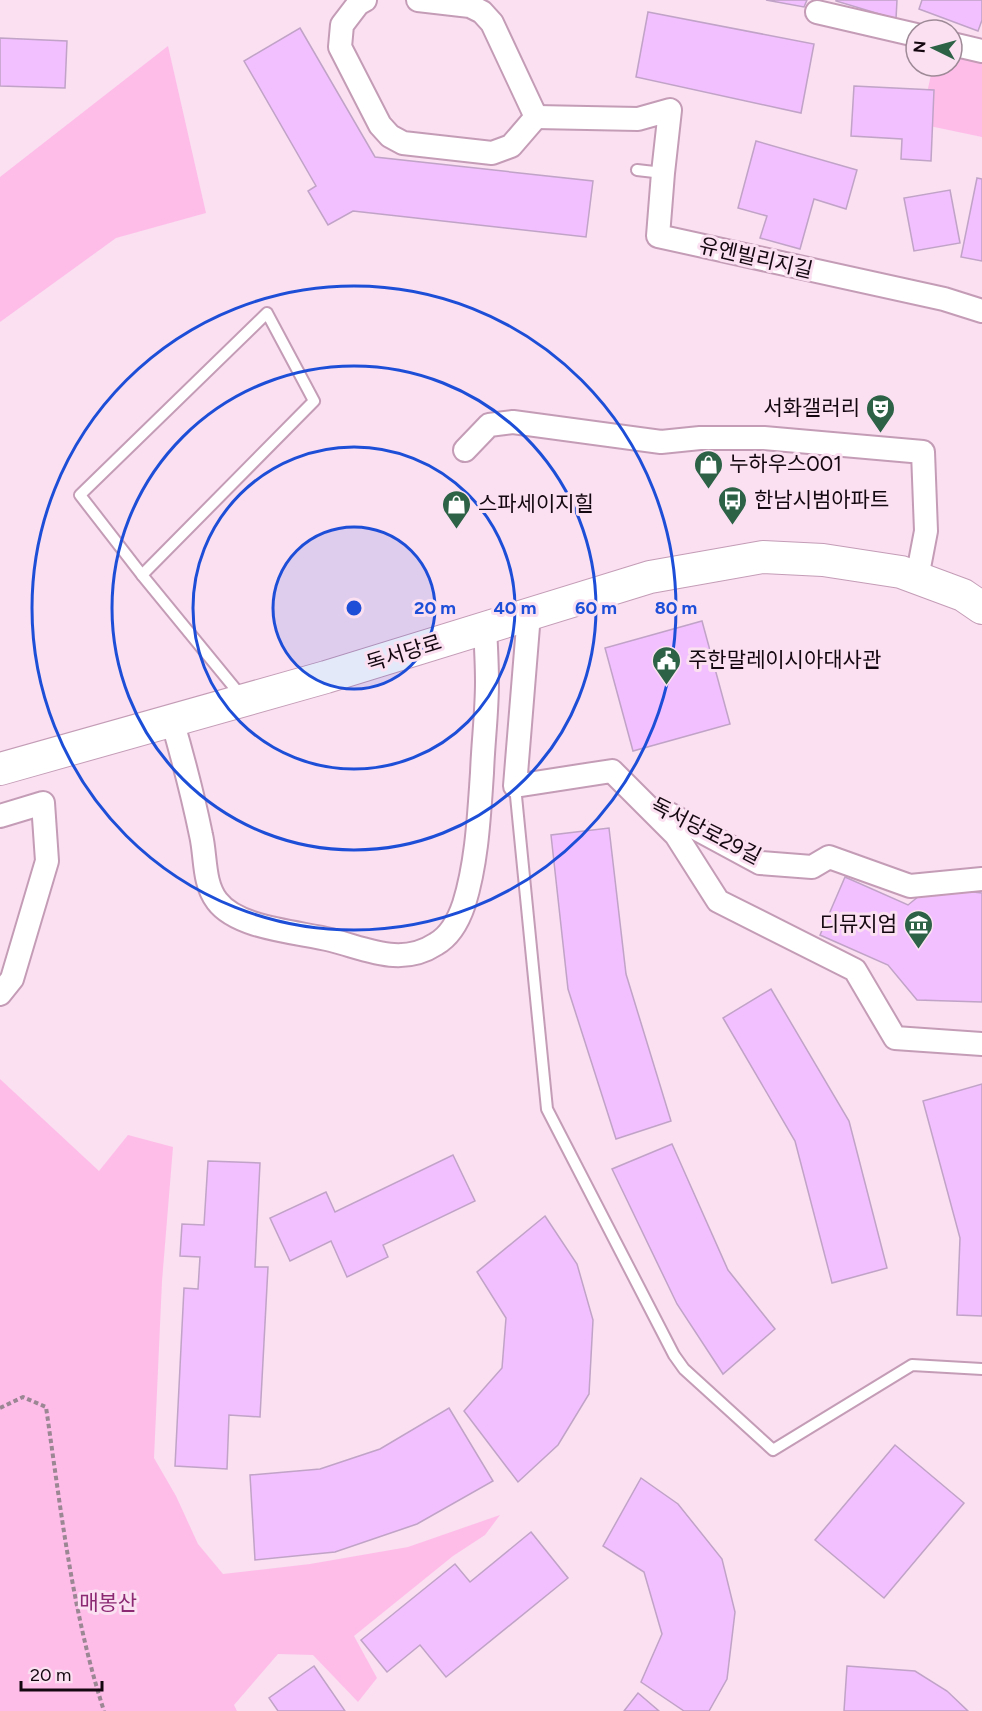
<svg xmlns="http://www.w3.org/2000/svg" width="982" height="1711" font-family="Figtree,'Noto Sans KR',sans-serif">
<style>
.green{fill:#febde9}
.building{fill:#f2bfff;stroke:#c0a3c7;stroke-width:1.5}
.lines{fill:none;stroke-linecap:round;stroke-linejoin:round}
.lane-casing{stroke:#c49cb6;stroke-width:14}
.street-casing{stroke:#c49cb6;stroke-width:26}
.secondary-casing{stroke:#c49cb6;stroke-width:34}
.path{stroke:#9b8694;stroke-width:4;stroke-dasharray:4.5 3;stroke-linecap:butt}
.lane{stroke:#fff;stroke-width:10}
.street{stroke:#fff;stroke-width:22}
.secondary{stroke:#fff;stroke-width:32}
.ring{fill:none;stroke:#1d4ed8;stroke-width:3}
.labels{text-anchor:middle;stroke-width:6;stroke-linejoin:round;paint-order:stroke}
.street-label{font-size:21px;fill:#140710;stroke:#fae0f1}
.poi-label{font-size:21px;fill:#140710;stroke:#fae0f1;text-anchor:start}
.park-label{font-size:21px;fill:#8b2973;stroke:#fae0f1}
.centre{fill:#1d4ed8;stroke:#fae0f1;stroke-width:3}
.ring-label{font-size:18px;text-anchor:middle;font-weight:bold;fill:#1d4ed8;stroke:#fae0f1;stroke-width:6;stroke-linejoin:round;paint-order:stroke}
</style>
<rect width="100%" height="100%" fill="#fae0f1"/>
<g class="green">
<polygon points="168,46 206,213 116,238 0,322 0,177"/>
<polygon points="952,55 982,61 982,137 920,124 933,66 952,66"/>
<polygon points="0,1079 99,1171 128,1135 173,1147 162,1281 154,1458 176,1496 198,1544 223,1574 310,1564 408,1547 500,1515 485,1535 453,1556 354,1636 377,1678 358,1702 313,1655 278,1654 234,1705 237,1711 0,1711"/>
</g>
<g class="building">
<polygon points="766,0 807,0 804,7"/>
<polygon points="836,0 897,0 896,19 836,1"/>
<polygon points="922,0 982,0 982,20 978,31 919,9"/>
<polygon points="648,12 814,44 801,113 636,77"/>
<polygon points="300,28 375,157 593,181 586,237 353,211 328,225 308,191 316,186 244,61"/>
<polygon points="0,38 67,41 65,88 0,86"/>
<polygon points="854,86 934,90 931,161 901,159 902,139 851,136"/>
<polygon points="756,141 857,170 846,209 814,199 800,249 760,238 767,216 738,208"/>
<polygon points="977,178 982,179 982,261 961,257"/>
<polygon points="950,190 960,243 914,251 904,198"/>
<polygon points="702,621 730,724 633,751 605,648"/>
<polygon points="609,828 626,974 671,1121 616,1139 568,989 551,835"/>
<polygon points="845,877 908,905 930,887 982,893 982,1002 917,1000 888,965 820,935"/>
<polygon points="771,989 849,1121 887,1268 832,1283 795,1141 723,1018"/>
<polygon points="982,1084 982,1316 957,1315 960,1238 923,1101"/>
<polygon points="672,1144 728,1270 775,1329 723,1374 677,1304 612,1169"/>
<polygon points="453,1155 475,1201 383,1245 388,1257 347,1277 331,1241 290,1261 270,1218 326,1192 335,1212"/>
<polygon points="208,1161 260,1163 255,1267 268,1267 260,1417 229,1415 227,1469 175,1466 184,1288 198,1289 200,1257 180,1256 182,1224 204,1225"/>
<polygon points="545,1216 577,1264 593,1320 589,1394 558,1445 518,1482 464,1411 502,1368 506,1318 477,1272"/>
<polygon points="449,1408 493,1481 417,1524 335,1552 255,1560 250,1475 320,1469 380,1449"/>
<polygon points="895,1445 964,1503 884,1598 815,1540"/>
<polygon points="641,1478 678,1504 722,1559 735,1612 727,1679 709,1711 684,1711 641,1682 662,1634 644,1572 603,1546"/>
<polygon points="531,1532 568,1578 446,1677 420,1645 387,1672 361,1640 455,1564 470,1582"/>
<polygon points="314,1666 345,1711 278,1711 269,1698"/>
<polygon points="847,1666 915,1671 947,1691 968,1711 844,1711"/>
<polygon points="638,1693 659,1711 624,1711"/>
</g>
<g class="lines">
<defs>
<g id="lane">
<polyline points="637,170 663,173"/>
<polygon points="267,313 314,401 142,575 80,495"/>
<polyline points="142,575 242,697"/>
<polyline points="515,786 547,1109 674,1355 684,1369 773,1450 912,1365 982,1369"/>
</g>
<g id="street">
<polyline points="365,0 358,4 342,25 340,47 380,125 390,136 403,143 492,153 511,146 536,117"/>
<polyline points="418,0 470,6 482,12 492,23 536,117"/>
<polyline points="817,12 916,35"/>
<polyline points="952,44 982,51"/>
<polyline points="536,117 638,119 670,110 663,173 658,236 944,299 982,311"/>
<polyline points="465,450 489,425 513,422 661,442 700,438 764,438 923,452 926,531 917,578"/>
<polyline points="529,614 515,786 612,771 676,835 718,901 855,970 895,1038 982,1044"/>
<path d="M172,720C183,758 193,796 201,835C206,856 203,883 217,901C238,929 299,932 331,940C367,949 401,967 436,944C450,936 459,919 464,904C477,862 479,816 482,773C483,743 487,713 487,682C487,664 486,646 485,628"/>
<polyline points="660,809 760,863 812,867 829,857 910,886 982,879"/>
<polyline points="0,816 43,803 47,861 12,979 0,994"/>
</g>
<polyline id="secondary" points="0,769 326,677 650,577 763,557 823,560 901,572 963,595 982,608"/>
</defs>
<use href="#lane" class="lane-casing"/>
<use href="#street" class="street-casing"/>
<use href="#secondary" class="secondary-casing"/>
<path class="path" d="M0,1408L23,1397L46,1407C61,1510 72,1612 104,1711"/>
<use href="#lane" class="lane"/>
<use href="#street" class="street"/>
<use href="#secondary" class="secondary"/>
</g>
<circle cx="354" cy="608" r="81" fill="#1d4ed8" fill-opacity=".12"/>
<g class="ring">
<circle cx="354" cy="608" r="81"/>
<circle cx="354" cy="608" r="161"/>
<circle cx="354" cy="608" r="242"/>
<circle cx="354" cy="608" r="322"/>
</g>
<defs>
<symbol id="theatre-pin" viewBox="-11 -11 22 30"><path d="M0 17L-7.5 6A9.5 9.5 0 1 1 7.5 6Z" fill="#2d6247" stroke="#fae0f1"/><path d="M-5-5.5Q0-4 5-5.5V0Q5 5 0 6Q-5 5-5 0ZM-3.3-2.5H-1v1.5H-3.3ZM1-2.5H3.3v1.5H1ZM-2.8 1Q0 5.5 2.8 1Z" fill="#fff"/></symbol>
<symbol id="shop-pin" viewBox="-11 -11 22 30"><path d="M0 17L-7.5 6A9.5 9.5 0 1 1 7.5 6Z" fill="#2d6247" stroke="#fae0f1"/><path d="M-5-2.5h2.3a2.7 3.5 0 0 1 5.4 0H5L5.5 6h-11ZM-1.5-2.5h3a1.5 2.3 0 0 0-3 0Z" fill="#fff"/></symbol>
<symbol id="bus-pin" viewBox="-11 -11 22 30"><path d="M0 17L-7.5 6A9.5 9.5 0 1 1 7.5 6Z" fill="#2d6247" stroke="#fae0f1"/><path d="M-5-6H5V4H4V6H2V4H-2V6H-4V4H-5ZM-3.5-4V0h7V-4ZM-3.5 1.2v1.5H-2V1.2ZM2 1.2v1.5H3.5V1.2Z" fill="#fff"/></symbol>
<symbol id="civic-pin" viewBox="-11 -11 22 30"><path d="M0 17L-7.5 6A9.5 9.5 0 1 1 7.5 6Z" fill="#2d6247" stroke="#fae0f1"/><path d="M-.6-6.5H3V-4.5H.6V-3L4-1V1h2V6H-6V1h2V-1L-.6-3ZM-1.2 2.5V6h2.4V2.5Z" fill="#fff"/></symbol>
<symbol id="museum-pin" viewBox="-11 -11 22 30"><path d="M0 17L-7.5 6A9.5 9.5 0 1 1 7.5 6Z" fill="#2d6247" stroke="#fae0f1"/><path d="M0-6L6-3V-2H-6V-3ZM-5-1h2V3h-2ZM-1-1h2V3h-2ZM3-1h2V3H3ZM-6 4H6V6H-6Z" fill="#fff"/></symbol>
</defs>
<g fill-rule="evenodd">
<use href="#theatre-pin" x="864" y="392" width="33" height="45"/>
<use href="#shop-pin" x="692" y="448" width="33" height="45"/>
<use href="#bus-pin" x="716" y="484" width="33" height="45"/>
<use href="#shop-pin" x="440" y="488" width="33" height="45"/>
<use href="#civic-pin" x="650" y="644" width="33" height="45"/>
<use href="#museum-pin" x="902" y="908" width="33" height="45"/>
</g>
<g class="labels">
<g class="street-label">
<text transform="translate(756 258) rotate(13)" y="7">유엔빌리지길</text>
<text transform="translate(404 653) rotate(-17)" y="7">독서당로</text>
<text transform="translate(706 831) rotate(27)" y="7">독서당로29길</text>
</g>
<g class="poi-label">
<text x="860" y="415" text-anchor="end">서화갤러리</text>
<text x="729" y="471">누하우스001</text>
<text x="754" y="507">한남시범아파트</text>
<text x="478" y="511">스파세이지힐</text>
<text x="688" y="667">주한말레이시아대사관</text>
<text x="897" y="931" text-anchor="end">디뮤지엄</text>
</g>
<g class="park-label">
<text x="108" y="1610">매봉산</text>
</g>
</g>
<circle cx="354" cy="608" r="9" class="centre"/>
<g class="ring-label">
<text x="435" y="614">20 m</text>
<text x="515" y="614">40 m</text>
<text x="596" y="614">60 m</text>
<text x="676" y="614">80 m</text>
</g>
<g transform="translate(934 48) rotate(275)"><circle r="28" fill="#fae0f1" stroke="#9e8997" stroke-width="1.5"/>
<path d="M0-4.5L10 22L0 15L-10 22Z" fill="#2d6247"/>
<text y="-9" font-size="16" font-weight="bold" text-anchor="middle" fill="#140710">N</text>
</g>
<path d="M21 1681v9h81v-9" fill="none" stroke="#140710" stroke-width="3"/>
<text x="30" y="1681" font-size="18" fill="#140710" stroke="#fae0f1" stroke-width="4.5" paint-order="stroke">20 m</text>
</svg>
